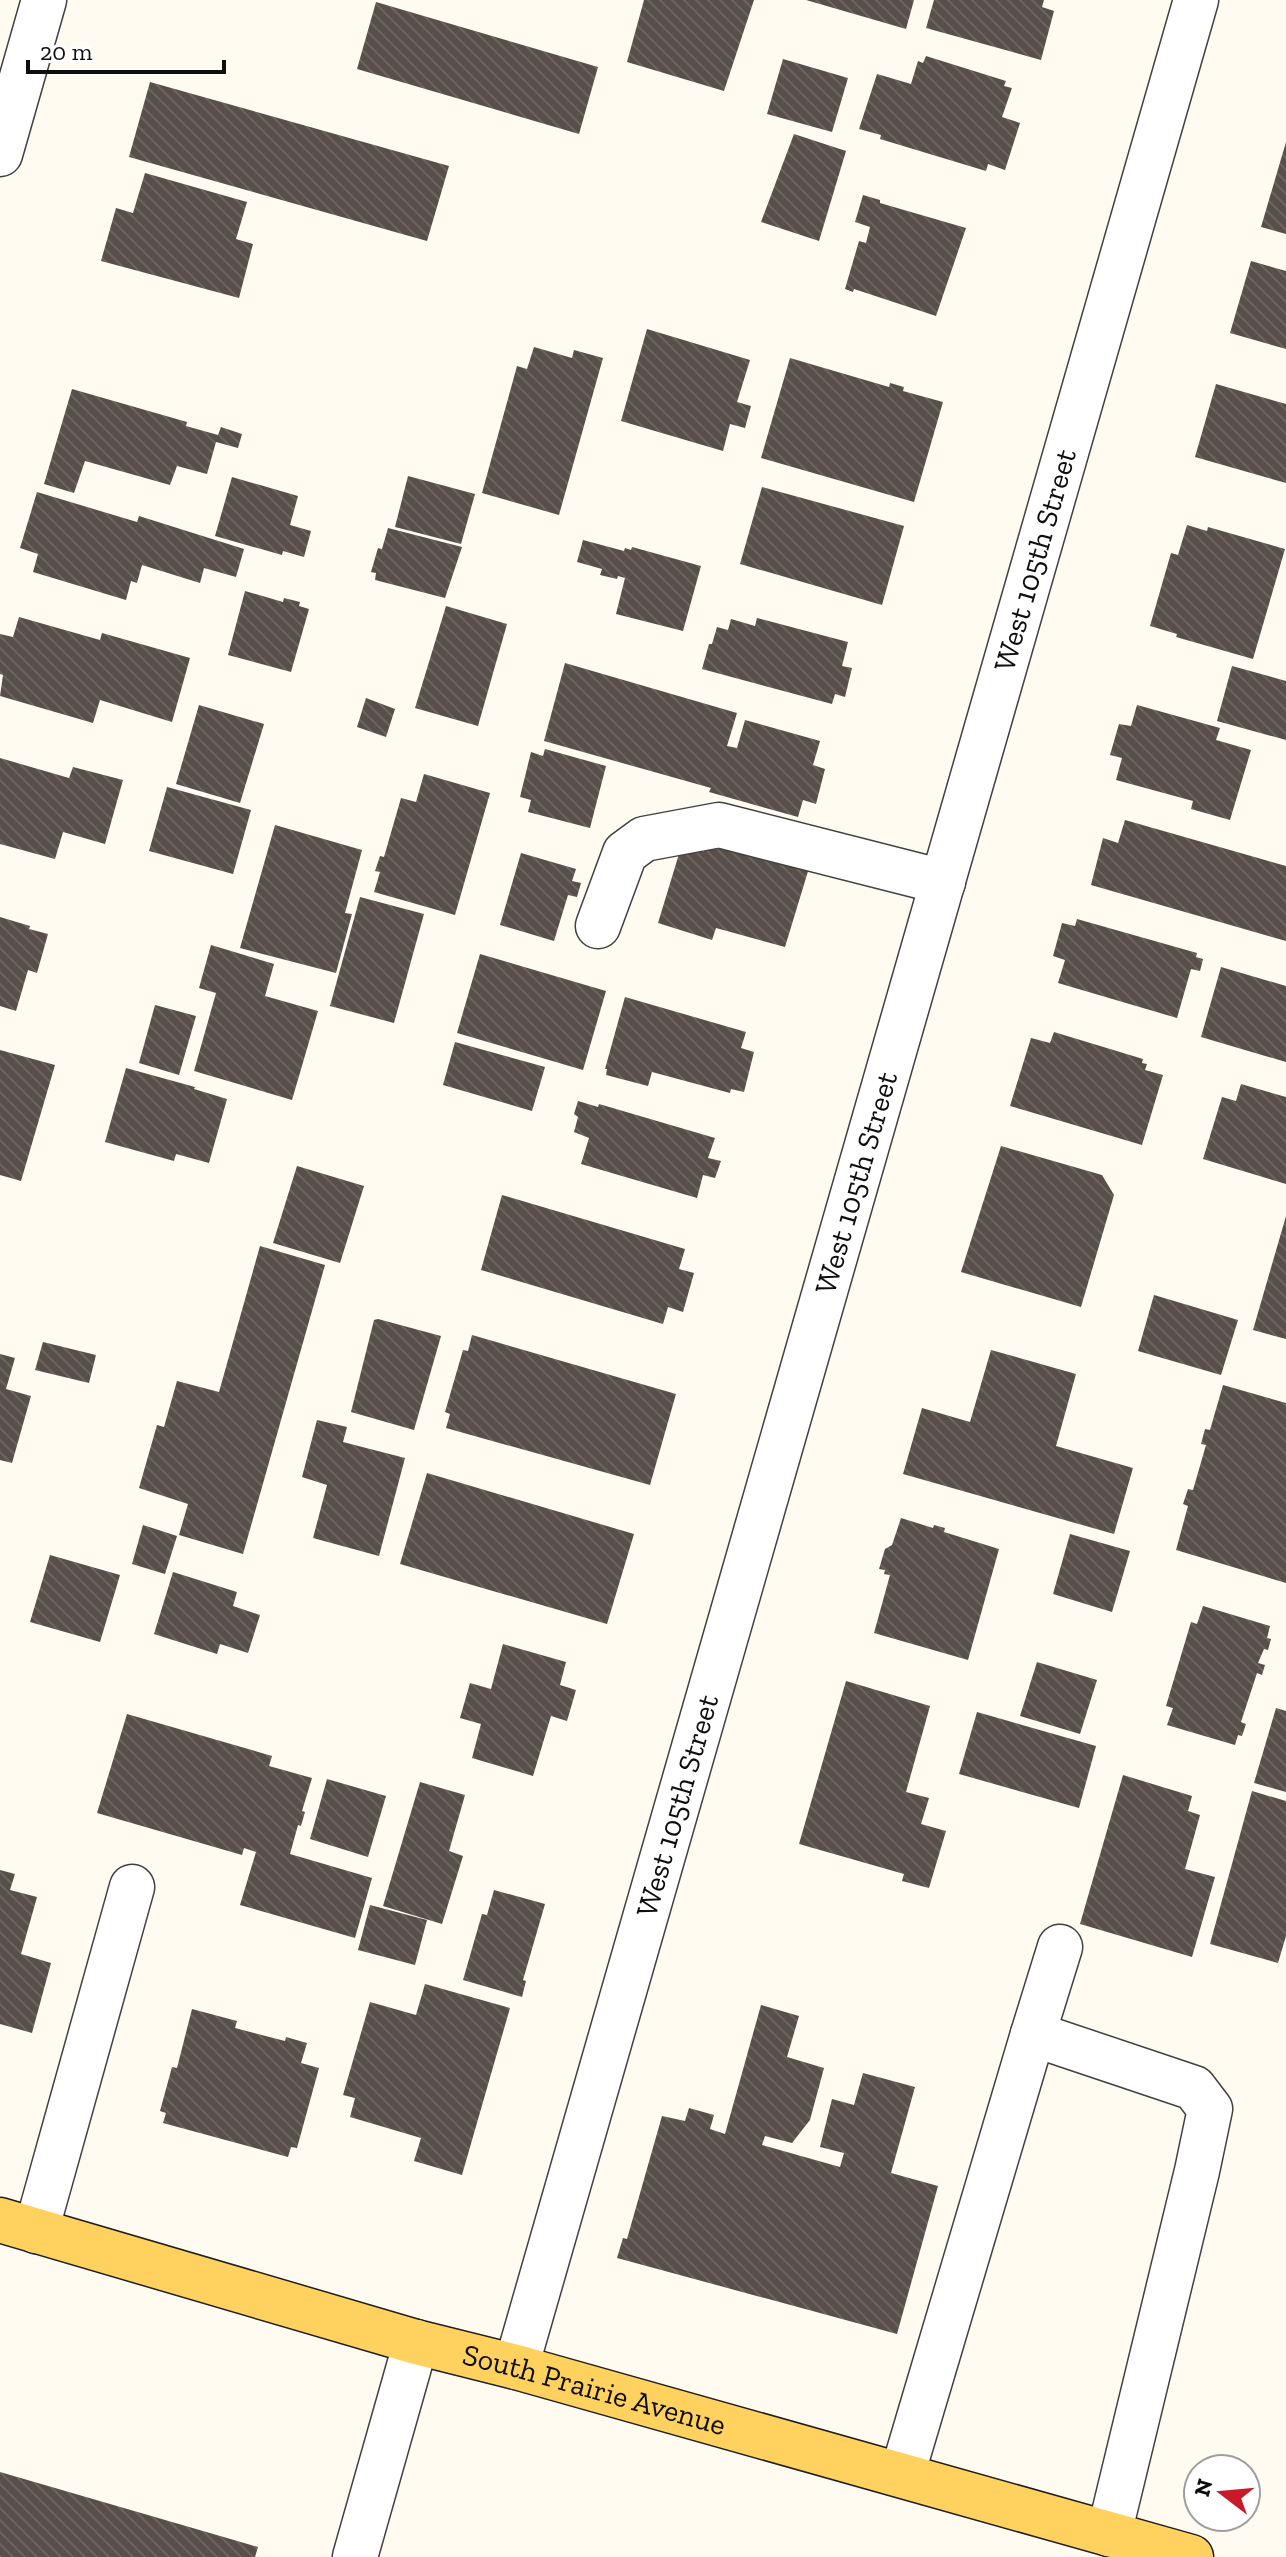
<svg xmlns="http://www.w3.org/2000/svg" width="1286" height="2557" font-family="'Zilla Slab',serif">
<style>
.building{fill:url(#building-back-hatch)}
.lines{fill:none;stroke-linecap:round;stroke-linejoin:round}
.minor-casing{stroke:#414141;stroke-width:47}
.major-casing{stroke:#1f1f1f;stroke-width:47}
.minor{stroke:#fff;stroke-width:44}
.major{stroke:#ffd260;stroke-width:44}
.labels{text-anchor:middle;stroke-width:8;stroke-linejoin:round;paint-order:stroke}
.street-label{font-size:30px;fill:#0e0e0e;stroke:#fff}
</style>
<defs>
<pattern id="building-back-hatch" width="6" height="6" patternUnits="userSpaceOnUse" patternTransform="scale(2)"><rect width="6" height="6" fill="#584f4a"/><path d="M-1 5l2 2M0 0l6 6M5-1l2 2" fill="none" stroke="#6b6460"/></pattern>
</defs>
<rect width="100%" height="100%" fill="#fffbf0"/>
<g class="building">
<polygon points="644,0 754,0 724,91 627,62"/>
<polygon points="806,0 914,0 906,29"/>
<polygon points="934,0 1044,0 1042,7 1054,11 1041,60 926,28"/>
<polygon points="376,2 598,67 579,134 357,69"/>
<polygon points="926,56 1006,81 1004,86 1012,88 1002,117 1020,123 1005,170 988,164 986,171 880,139 881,135 859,129 877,74 911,84 918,61 923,63"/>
<polygon points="783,59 848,78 832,132 767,114"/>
<polygon points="150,82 449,166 427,241 129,157"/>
<polygon points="794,134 846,151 819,241 761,222"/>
<polygon points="1286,142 1286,234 1261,227"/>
<polygon points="145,173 247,202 236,239 253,244 239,298 101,261 116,208 133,213"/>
<polygon points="863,195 880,200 880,203 966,228 936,316 854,289 853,292 845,289 859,241 866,243 870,227 855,222"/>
<polygon points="1251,261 1286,271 1286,349 1230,333"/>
<polygon points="647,329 750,360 737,402 751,406 745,428 730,424 723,451 621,421"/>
<polygon points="534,347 572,358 574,350 603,358 559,515 482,493 517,366 527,369"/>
<polygon points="790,358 889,387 890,383 904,387 903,391 943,402 914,502 761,458"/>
<polygon points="1216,384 1286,404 1286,483 1195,457"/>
<polygon points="72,389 187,422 186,426 218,435 221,427 242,434 238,448 216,442 207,474 177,466 170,485 85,461 74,493 44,484"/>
<polygon points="408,476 475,494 461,544 395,527"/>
<polygon points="232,477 298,496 290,525 311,531 304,557 283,551 282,555 215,536"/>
<polygon points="762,487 904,526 882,605 740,564"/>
<polygon points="37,492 137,522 139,516 244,549 236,577 204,568 200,583 142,565 137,583 131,581 126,600 33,572 38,554 20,548"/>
<polygon points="1187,525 1207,531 1208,527 1285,549 1253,659 1176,637 1177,634 1150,626 1171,553 1178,555"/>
<polygon points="388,528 462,547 445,598 375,580 376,573 371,572 378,548 382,549"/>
<polygon points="583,540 624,551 625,548 631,550 632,547 701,566 683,631 616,614 625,578 618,576 617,579 600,575 602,569 577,562"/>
<polygon points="245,591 283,602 284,598 300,602 299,606 309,609 291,672 228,655"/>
<polygon points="446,606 507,624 478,726 415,708"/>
<polygon points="19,617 100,640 102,633 190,658 172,722 100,700 93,723 0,696 3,675 0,674 0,634 13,637"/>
<polygon points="757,618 848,642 842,666 852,668 845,697 835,694 832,704 702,669 709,644 712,644 717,627 728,630 731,619 755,626"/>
<polygon points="565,663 737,713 727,746 737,748 745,720 820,741 813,765 825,769 816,804 803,800 798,817 709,792 711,788 544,741"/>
<polygon points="1232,666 1286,681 1286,740 1217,721"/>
<polygon points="366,698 395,709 386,737 357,727"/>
<polygon points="199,705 264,724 240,803 176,784"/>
<polygon points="1137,705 1220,728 1216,740 1251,750 1230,820 1191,809 1193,801 1116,780 1122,758 1110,755 1119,724 1131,726"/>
<polygon points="545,749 606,766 590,828 528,812 531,800 520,797 531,752 543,756"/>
<polygon points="0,758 69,778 73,767 123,780 105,844 63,832 55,859 0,844"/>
<polygon points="424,774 490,793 455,915 374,892 380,872 375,871 380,856 384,857 401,798 416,802"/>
<polygon points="167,787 251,810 233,874 149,851"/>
<polygon points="1125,820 1286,866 1286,941 1091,885 1103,838 1118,843"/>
<polygon points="275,825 362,850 345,913 352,914 336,973 240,948"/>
<polygon points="707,841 809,868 785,947 716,928 712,940 658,923 682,844 704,852"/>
<polygon points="521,853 576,869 572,881 581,883 577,897 568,895 554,941 500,925"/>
<polygon points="360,897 424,914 394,1023 330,1006"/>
<polygon points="0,917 30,926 29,929 48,934 37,973 28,970 16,1011 0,1006"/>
<polygon points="1077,919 1197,953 1196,957 1203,959 1200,971 1191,969 1177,1018 1058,983 1065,960 1053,956 1062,923 1075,926"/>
<polygon points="211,945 274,964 265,996 318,1011 292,1100 194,1071 216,993 199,988"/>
<polygon points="480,954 606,991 583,1070 457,1033"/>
<polygon points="1221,967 1286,986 1286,1062 1201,1037"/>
<polygon points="625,997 746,1032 741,1048 754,1052 744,1092 731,1089 730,1093 652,1072 648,1086 606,1075 607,1069 605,1069"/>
<polygon points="155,1005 196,1016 179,1075 139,1063"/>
<polygon points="1054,1032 1143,1059 1142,1063 1147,1064 1145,1070 1163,1075 1142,1145 1010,1106 1031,1038 1050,1043"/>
<polygon points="455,1042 545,1067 532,1111 443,1085"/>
<polygon points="0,1050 55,1065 21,1181 0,1175"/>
<polygon points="126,1068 195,1087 194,1089 227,1099 209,1163 176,1154 174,1161 105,1142"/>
<polygon points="1241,1084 1286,1097 1286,1184 1203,1159 1222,1097 1236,1101"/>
<polygon points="578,1101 598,1107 599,1104 715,1138 708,1158 721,1161 715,1178 703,1175 697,1198 581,1164 589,1138 574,1132 578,1117 574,1114"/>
<polygon points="1001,1146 1102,1175 1114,1195 1081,1307 961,1272"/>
<polygon points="297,1166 364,1186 340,1263 273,1243"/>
<polygon points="502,1195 685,1249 679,1269 694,1273 683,1312 668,1307 663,1324 481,1270"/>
<polygon points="1286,1216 1286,1339 1253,1330"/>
<polygon points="260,1246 325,1265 243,1554 179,1535 188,1504 139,1488 157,1425 164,1427 177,1381 219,1392"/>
<polygon points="1154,1295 1238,1320 1221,1375 1138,1351"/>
<polygon points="378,1319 441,1336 414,1430 351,1412 374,1320"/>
<polygon points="472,1335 676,1394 650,1485 446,1428 450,1414 445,1412 463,1350 468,1351"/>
<polygon points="43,1342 96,1355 89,1383 35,1370"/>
<polygon points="991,1350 1076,1374 1056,1446 1133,1468 1114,1534 903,1474 922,1408 970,1422"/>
<polygon points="0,1354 15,1358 6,1389 31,1396 12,1463 0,1460"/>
<polygon points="1223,1385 1286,1403 1286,1583 1176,1550 1188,1506 1183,1504 1188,1489 1193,1490 1206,1445 1201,1444 1205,1429 1210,1430"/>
<polygon points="317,1420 347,1427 343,1442 405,1458 379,1556 313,1538 327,1485 302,1477"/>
<polygon points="427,1473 634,1534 607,1624 400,1564"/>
<polygon points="901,1518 933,1528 934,1525 945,1528 944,1532 999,1549 968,1660 874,1633 890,1575 884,1574 885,1570 879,1569 885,1549 892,1545"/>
<polygon points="143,1525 177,1536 165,1574 132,1564"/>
<polygon points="1070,1534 1130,1551 1112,1612 1053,1594"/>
<polygon points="50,1555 120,1575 100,1642 30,1622"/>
<polygon points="173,1572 237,1592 233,1606 260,1615 248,1653 220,1644 217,1654 154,1634"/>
<polygon points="1203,1606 1270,1626 1267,1638 1271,1639 1268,1650 1264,1649 1258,1663 1265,1665 1262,1675 1257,1673 1241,1722 1246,1724 1242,1736 1238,1735 1235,1745 1167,1725 1173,1708 1166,1706 1191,1622 1197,1624"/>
<polygon points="503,1644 566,1662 560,1685 576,1690 567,1721 551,1716 533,1776 472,1758 481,1724 460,1718 470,1683 491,1689"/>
<polygon points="1037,1662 1097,1680 1080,1734 1020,1716"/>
<polygon points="846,1681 930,1706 906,1792 929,1798 921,1824 946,1831 929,1888 902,1881 904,1874 799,1844"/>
<polygon points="1276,1708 1286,1711 1286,1792 1254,1783"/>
<polygon points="977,1712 1096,1746 1079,1808 959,1774"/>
<polygon points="127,1714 272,1756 269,1766 312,1778 302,1811 305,1812 301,1826 298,1825 290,1854 372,1878 355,1938 240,1905 256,1852 244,1848 242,1855 97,1813"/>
<polygon points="1123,1775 1192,1796 1188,1811 1200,1815 1185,1869 1215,1877 1192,1957 1080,1924"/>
<polygon points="327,1779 386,1796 368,1857 310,1839"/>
<polygon points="420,1782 465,1795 449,1851 463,1856 442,1924 383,1906"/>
<polygon points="1252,1791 1286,1801 1286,1936 1278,1963 1210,1944"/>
<polygon points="0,1870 15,1874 10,1890 37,1897 21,1954 51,1963 32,2033 0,2024"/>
<polygon points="494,1890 545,1904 523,1980 526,1981 522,1997 463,1980 482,1914 487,1915"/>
<polygon points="370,1905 427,1920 415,1965 358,1950"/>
<polygon points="425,1984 510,2008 462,2175 414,2161 421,2138 350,2117 355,2098 343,2095 370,2002 416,2015"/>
<polygon points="761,2005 799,2016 787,2057 824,2068 810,2120 792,2143 765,2136 762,2145 840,2167 844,2153 820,2147 832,2099 854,2105 863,2073 915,2087 891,2173 938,2186 897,2334 617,2258 623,2238 627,2239 662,2116 685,2121 689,2108 714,2115 710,2129 725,2134"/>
<polygon points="192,2009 237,2021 235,2028 285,2041 286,2037 307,2043 301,2063 319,2068 297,2148 291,2147 288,2157 163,2123 166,2113 160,2111 172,2067 177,2068"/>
<polygon points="0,2472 258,2547 255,2557 0,2557"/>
</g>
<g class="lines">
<defs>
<g id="minor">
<polyline points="0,154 44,0"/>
<polyline points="598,926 625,853 644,839 719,825 943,882"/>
<polyline points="1033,2034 1060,1947"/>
<polyline points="36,2231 132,1887"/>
<path id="s1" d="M516,2367L1196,0"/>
<polyline points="902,2475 1033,2034 1194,2088 1210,2109 1197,2171 1109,2534"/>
<polyline points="355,2557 416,2342"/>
</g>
<g id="major">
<path id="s2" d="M0,2220L416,2342L516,2367L1191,2557"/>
</g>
</defs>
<use href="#minor" class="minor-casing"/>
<use href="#major" class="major-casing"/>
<use href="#minor" class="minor"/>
<use href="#major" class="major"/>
</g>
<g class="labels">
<g class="street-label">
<text dy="10" stroke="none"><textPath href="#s1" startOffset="1880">West 105th Street</textPath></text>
<text dy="10" stroke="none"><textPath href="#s1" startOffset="1232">West 105th Street</textPath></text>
<text dy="10" stroke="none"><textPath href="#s1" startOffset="584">West 105th Street</textPath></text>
<text dy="10" stroke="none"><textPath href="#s2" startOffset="618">South Prairie Avenue</textPath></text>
</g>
</g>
<g transform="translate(1222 2493) rotate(286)"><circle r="38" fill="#ffffff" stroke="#9f9f9f" stroke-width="2"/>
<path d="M0-6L14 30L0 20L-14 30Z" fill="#ca1a2a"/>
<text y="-12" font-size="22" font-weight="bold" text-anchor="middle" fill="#0e0e0e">N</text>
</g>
<path d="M28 60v12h196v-12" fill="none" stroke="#0e0e0e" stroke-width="4"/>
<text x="40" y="60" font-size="24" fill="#0e0e0e" stroke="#ffffff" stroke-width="6" paint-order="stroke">20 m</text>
</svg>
